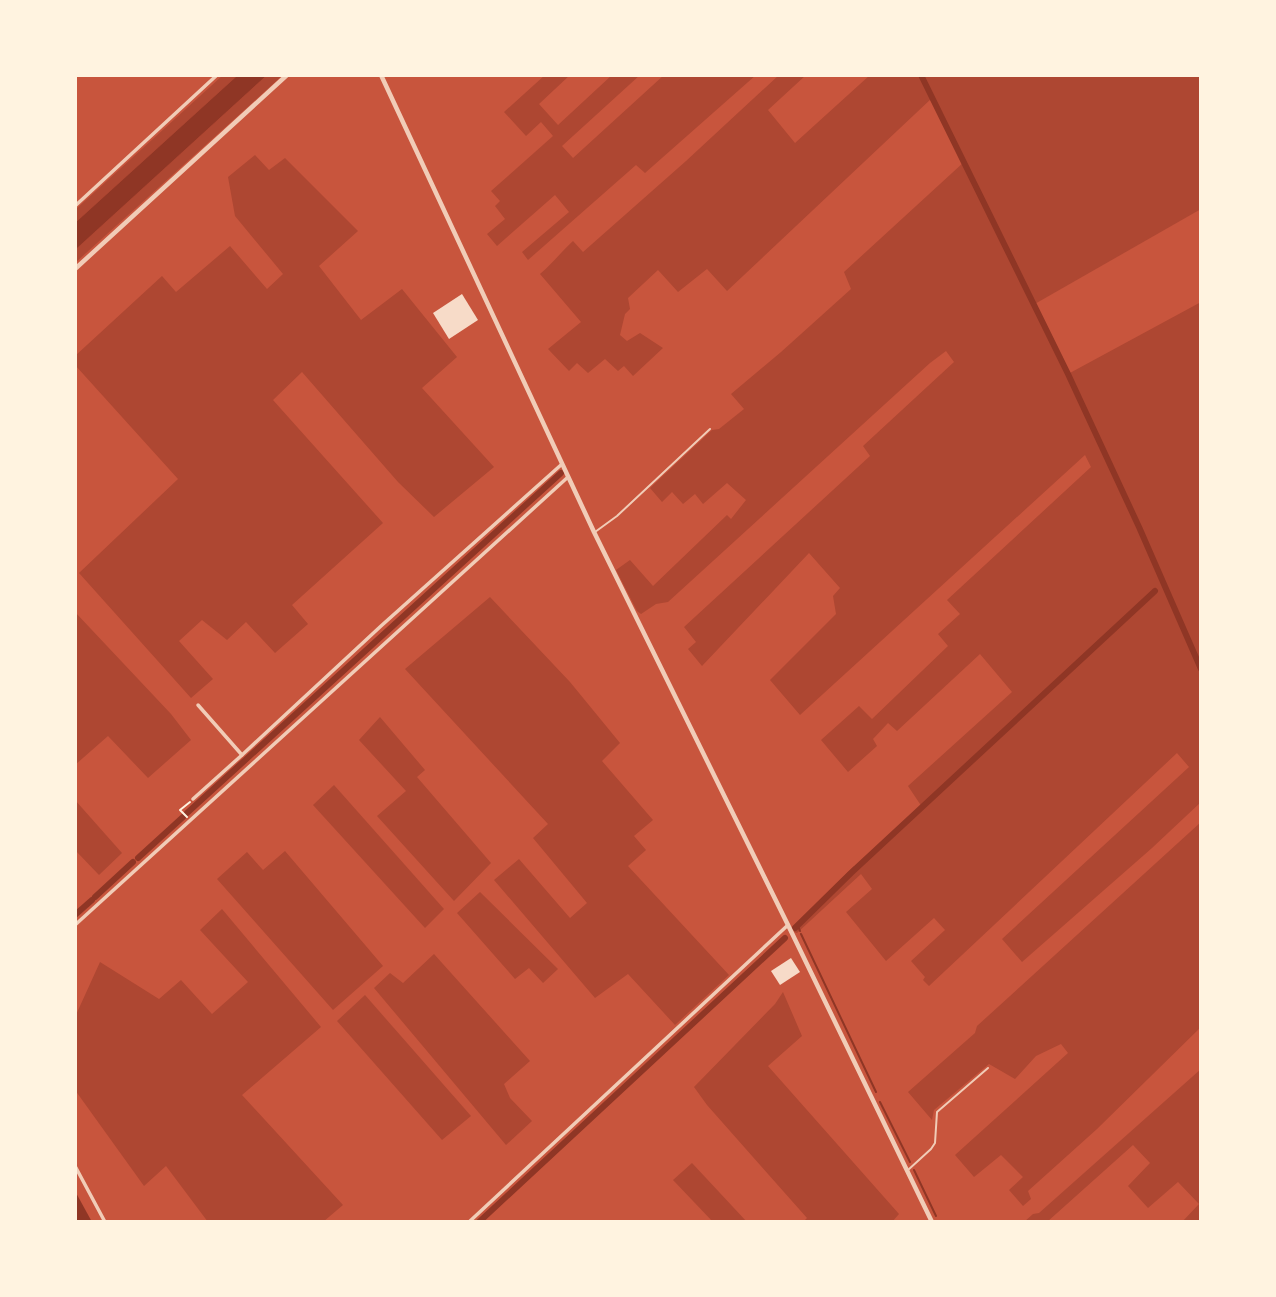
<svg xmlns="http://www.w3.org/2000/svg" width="1276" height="1297" font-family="Quicksand,sans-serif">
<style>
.green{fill:#ae4732}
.water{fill:#8f3625}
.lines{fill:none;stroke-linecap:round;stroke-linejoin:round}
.stream{stroke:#8f3625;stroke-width:2}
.canal{stroke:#8f3625;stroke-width:6}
.building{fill:#f7dbc8}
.path{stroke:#fff3e0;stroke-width:2}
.service{stroke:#f1ccb7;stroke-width:2}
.minor{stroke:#f1ccb7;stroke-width:3.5}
.tertiary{stroke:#f1ccb7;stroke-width:4.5}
</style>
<rect width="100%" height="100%" fill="#c8553d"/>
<g class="green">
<polygon points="223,75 238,75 75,223 75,210"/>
<polygon points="267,75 283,75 75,263 75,250"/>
<polygon points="545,75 570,75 539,104 558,125 612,75 640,75 562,146 573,158 664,75 756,75 645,173 636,165 528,260 522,252 569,212 555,195 497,246 487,234 505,219 495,206 500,201 491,191 553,136 541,122 526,136 504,112"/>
<path d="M779,75H806L768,110L795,143L870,75H1201V209L1033,305L1068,374L1201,302V802L1152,848L1022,962L1002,939L1189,767L1177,753L929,986L923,980L925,977L911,961L945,930L934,918L886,961L846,912L872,889L861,874L797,933L794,932L792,927L854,866L857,868L922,807L908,786L1012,692L980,654L897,731L888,723L873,739L877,746L848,772L821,740L859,706L872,719L948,646L938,634L960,614L947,600L1091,467L1085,455L800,715L770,680L836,614L833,596L840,588L809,553L702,666L688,649L696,642L684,627L870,456L863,446L954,362L946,351L930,363L668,602L656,604L641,614L637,611L616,570L630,560L653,586L727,515L731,519L746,500L727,483L703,504L695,494L683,504L672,492L662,502L650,488L712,430L719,429L744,409L731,394L781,352L851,289L844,272L964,162L932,98L727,291L707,269L678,292L658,270L628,298L630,309L625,314L620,335L627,341L640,333L663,348L633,376L624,366L618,371L605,359L588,373L577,363L569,371L548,349L581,322L540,274C552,264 561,252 573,241L583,252L686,161Z"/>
<polygon points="255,155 269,170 285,158 358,231 319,266 361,320 402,289 457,357 422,388 494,467 434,517 398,482 302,372 273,400 383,523 292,605 308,624 275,653 246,622 227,640 202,620 179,641 213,679 191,698 79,573 178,479 75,365 75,356 162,276 176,292 230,246 267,289 283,274 235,216 228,177"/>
<polygon points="490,597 570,682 620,743 602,761 653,820 634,836 646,850 628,866 729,975 675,1025 628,974 595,998 494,880 519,859 570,918 587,903 533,838 548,824 405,669"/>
<polygon points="75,612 171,714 191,740 148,778 108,736 75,765"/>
<polygon points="380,717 425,770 417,777 491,863 454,901 377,816 406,791 359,740"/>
<polygon points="334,785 444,909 425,928 313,805"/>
<polygon points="75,800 122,853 99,875 75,850"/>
<polygon points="1201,822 1201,1027 1097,1129 1028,1191 1031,1199 1023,1206 1009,1190 1023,1177 1001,1155 974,1177 955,1155 1068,1053 1061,1044 1036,1056 1015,1079 989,1064 934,1110 932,1120 908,1092 975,1033 977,1026"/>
<polygon points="285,851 383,966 333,1010 217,879 247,852 263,870"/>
<polygon points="480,892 558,969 543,983 529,968 515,979 457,913"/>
<polygon points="222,909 321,1027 242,1095 343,1205 323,1222 208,1222 166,1166 144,1186 75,1090 75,1017 100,962 159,999 181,980 212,1014 248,982 200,930"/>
<polygon points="434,954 530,1061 504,1084 510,1098 532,1121 506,1145 374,988 390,973 403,983"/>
<polygon points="783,992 802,1036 768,1066 899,1214 892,1222 803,1222 807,1218 707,1105 694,1087 775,1004"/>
<polygon points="365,995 471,1116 442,1140 337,1021"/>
<polygon points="1201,1069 1201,1222 1182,1222 1199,1204 1178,1182 1148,1208 1128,1186 1150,1163 1133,1145 1047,1222 1024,1222 1033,1214 1039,1213"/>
<polygon points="692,1163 747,1222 713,1222 673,1180"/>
</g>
<g class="water">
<polygon points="238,75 267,75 75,250 75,223"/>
<polygon points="75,1191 92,1222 75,1222"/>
</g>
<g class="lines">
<g class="stream">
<polyline points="798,926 800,931"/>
<polyline points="801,934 876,1092"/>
<polyline points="880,1102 910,1162"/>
<polyline points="914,1170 936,1216"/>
<polyline points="939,1221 939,1222"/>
</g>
<g class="canal">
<polyline points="921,75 1068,374 1139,527 1201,669"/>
<polyline points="187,813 561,473"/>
<polyline points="138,858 183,817"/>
<polyline points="95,897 133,862"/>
<polyline points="75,915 92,900"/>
<polyline points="795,928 851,873 1155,591"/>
<polyline points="479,1222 785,938"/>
</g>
</g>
<g class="building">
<polygon points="462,294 478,320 449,339 433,313"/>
<polygon points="791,958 800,972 780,985 771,971"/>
</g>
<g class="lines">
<polyline class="path" points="187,817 180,810 190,802"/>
<g class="service">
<polyline points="595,532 617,516 710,429"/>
<polyline points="908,1170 931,1149 935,1143 937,1112 988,1068"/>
</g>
<g class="minor">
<polyline points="75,206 217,75"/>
<polyline points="198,705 242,755"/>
<polyline points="193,799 242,755 381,626 562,464"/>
<polyline points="75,925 568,477"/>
<polyline points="75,1166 105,1222"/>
<polyline points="469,1222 788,925"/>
</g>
<g class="tertiary">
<polyline points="381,75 594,532 788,925 932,1222"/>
<polyline points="75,269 287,75"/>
</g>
</g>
<rect width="1276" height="1297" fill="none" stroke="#fff3e0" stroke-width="154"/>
</svg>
